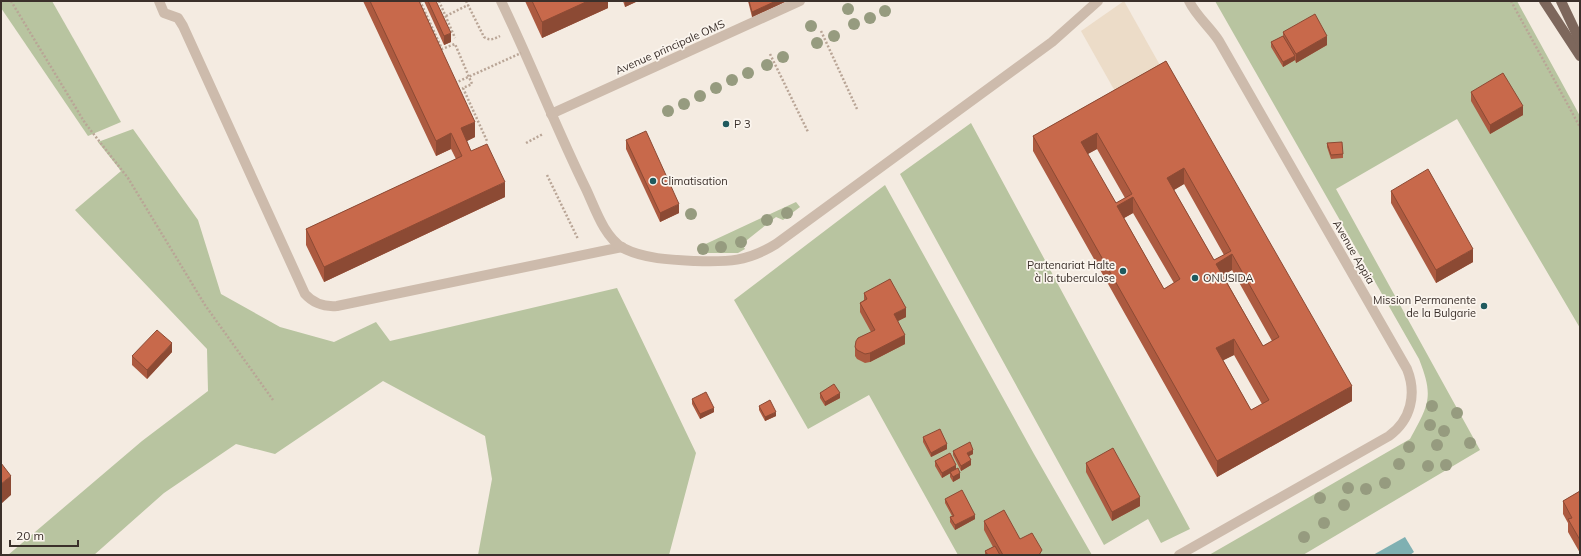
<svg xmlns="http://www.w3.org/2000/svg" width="1581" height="556" font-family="Mulish,sans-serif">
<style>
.green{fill:#b8c4a0}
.plaza{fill:#ecdcc8}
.water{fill:#7fb0b2}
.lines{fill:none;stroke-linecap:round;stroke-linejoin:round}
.path{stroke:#b9a596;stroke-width:2.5;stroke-dasharray:2 2;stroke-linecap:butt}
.minor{stroke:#cdbbac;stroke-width:10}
.major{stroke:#7d675c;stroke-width:10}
.path-bridge{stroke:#b9a596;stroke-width:2.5;stroke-dasharray:2 2;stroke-linecap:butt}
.tree{fill:#969b7f}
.wall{fill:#ac5a40;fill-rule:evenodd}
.shaded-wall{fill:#8c4a34}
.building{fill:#c8694b;stroke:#8c4a34;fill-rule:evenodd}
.poi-dot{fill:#1f5a5e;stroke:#fbf5ee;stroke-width:1.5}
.labels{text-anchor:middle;stroke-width:3.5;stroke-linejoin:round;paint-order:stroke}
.street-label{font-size:11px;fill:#3b302b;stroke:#fbf5ee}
.poi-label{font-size:11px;fill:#3b302b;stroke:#fbf5ee;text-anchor:start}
</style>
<rect width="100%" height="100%" fill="#f4ebe1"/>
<g class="green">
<polygon points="1,1 52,1 121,122 88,136 1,8"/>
<path d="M1215,1H1517L1580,116V328L1457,119L1336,189L1480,450L1303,555H1209L1410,439C1429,404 1434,397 1419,359Z"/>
<polygon points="971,123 1190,529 1161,543 1148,519 1104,545 900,174"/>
<polygon points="133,129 198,220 221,294 280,327 334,342 376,322 390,341 617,288 696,453 669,555 478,555 492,479 485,436 383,381 275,454 236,444 164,493 94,555 8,555 142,441 208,391 207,349 75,210 121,171 98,142"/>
<polygon points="885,185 1034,454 1092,555 958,555 869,395 808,429 734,300"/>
<polygon points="796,202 800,207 783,220 776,217 742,244 745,249 738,253 699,253 697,248"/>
</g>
<polygon class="plaza" points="1124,1 1166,76 1121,102 1081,31"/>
<polygon class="water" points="1405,537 1414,552 1410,555 1373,555"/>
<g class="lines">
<g class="path">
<polyline points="11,1 85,123 128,178 205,305 273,400"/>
<polyline points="420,1 442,49 455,44 472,84 463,88 487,141"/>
<polyline points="439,1 455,38"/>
<path d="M466,1L484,37C490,41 494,39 500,36"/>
<polyline points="1511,1 1580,127"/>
<polyline points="446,16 468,5"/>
<polyline points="821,31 857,109"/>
<polyline points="770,54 808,132"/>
<polyline points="526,143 543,134"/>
<polyline points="547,175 578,239"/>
</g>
<g class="minor">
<path d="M159,1L164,13L178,18L183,26L305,294C314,304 324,307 337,306L622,247"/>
<path d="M501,1C531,63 556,128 586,189C595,208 604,237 623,248C644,259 672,260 695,261C728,262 747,262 776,244L1052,42L1098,1"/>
<polyline points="551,114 800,1"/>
<path d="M1179,555L1389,436C1411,420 1417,394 1407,369L1219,41C1210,27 1196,16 1189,1"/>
</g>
<g class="major">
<polyline points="1544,1 1580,56"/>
<polyline points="1561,1 1580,41"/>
</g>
<polyline class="path-bridge" points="455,83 521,53"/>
</g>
<g class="tree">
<circle cx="848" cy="9" r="6"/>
<circle cx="885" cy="11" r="6"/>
<circle cx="870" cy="18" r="6"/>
<circle cx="854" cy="24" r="6"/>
<circle cx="811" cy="26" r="6"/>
<circle cx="834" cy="36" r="6"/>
<circle cx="817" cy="43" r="6"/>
<circle cx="783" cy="57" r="6"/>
<circle cx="767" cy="65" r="6"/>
<circle cx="748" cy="73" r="6"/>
<circle cx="732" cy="80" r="6"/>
<circle cx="716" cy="88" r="6"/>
<circle cx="700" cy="96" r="6"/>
<circle cx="684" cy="104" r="6"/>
<circle cx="668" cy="111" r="6"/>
<circle cx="787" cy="213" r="6"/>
<circle cx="691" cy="214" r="6"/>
<circle cx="767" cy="220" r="6"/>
<circle cx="741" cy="242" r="6"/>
<circle cx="721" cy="247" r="6"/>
<circle cx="703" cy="249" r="6"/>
<circle cx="1432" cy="406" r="6"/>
<circle cx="1457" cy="413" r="6"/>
<circle cx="1430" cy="425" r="6"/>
<circle cx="1444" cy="431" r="6"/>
<circle cx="1470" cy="443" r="6"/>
<circle cx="1437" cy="445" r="6"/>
<circle cx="1409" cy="447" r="6"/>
<circle cx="1399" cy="464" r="6"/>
<circle cx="1446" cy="465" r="6"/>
<circle cx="1428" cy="466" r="6"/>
<circle cx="1385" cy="483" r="6"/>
<circle cx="1348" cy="488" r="6"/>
<circle cx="1366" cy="489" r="6"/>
<circle cx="1320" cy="498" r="6"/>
<circle cx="1344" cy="505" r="6"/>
<circle cx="1324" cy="523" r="6"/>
<circle cx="1304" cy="537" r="6"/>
</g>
<g class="wall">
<polygon points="363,1 419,1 475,137 467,141 471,151 505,197 324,282 306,245 306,229 456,159 451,149 436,156"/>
<polygon points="424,1 436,1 451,42 444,45"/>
<polygon points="525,1 608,1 608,8 542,38"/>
<polygon points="623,1 638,1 625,7"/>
<polygon points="748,1 787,1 752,17"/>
<polygon points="1283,32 1327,45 1296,63 1295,60 1283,67 1271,47 1271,42 1283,36"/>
<path d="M1166,61L1352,401L1217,477L1033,151V136ZM1097,149L1125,198L1116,203L1087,154ZM1184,184L1224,255L1214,260L1174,190ZM1133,213L1174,283L1164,289L1124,218ZM1232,270L1272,341L1263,346L1223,275ZM1234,355L1262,404L1251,410L1223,360Z"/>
<polygon points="1471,92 1523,115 1490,134 1471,101"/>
<polygon points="626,140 679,213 660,222 626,149"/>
<polygon points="1327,143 1343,154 1343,158 1331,159 1327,147"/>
<polygon points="1391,191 1473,262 1436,283 1391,203"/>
<polygon points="864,293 906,317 898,321 905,344 870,362 865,363 857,359 855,356 855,347 871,332 860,312 860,303 864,300"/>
<polygon points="172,352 147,379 132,365 132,356"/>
<polygon points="820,393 840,398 825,406 820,398"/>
<polygon points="692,399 714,412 700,419 692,404"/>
<polygon points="759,406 776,416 765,421 759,410"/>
<polygon points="923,437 947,449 931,457 923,442"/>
<polygon points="953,451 973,454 969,456 971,465 961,471 953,455"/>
<polygon points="935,461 956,469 960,478 953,482 950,477 950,473 942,478 935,466"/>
<polygon points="1086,463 1140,506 1112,521 1086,472"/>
<polygon points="1580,491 1580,553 1568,532 1568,523 1563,514 1563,501"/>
<polygon points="945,499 975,519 955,530 950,522 950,517 952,516 945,503"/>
<polygon points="984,521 1020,539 1042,555 985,555 985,551 993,547 984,530"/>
</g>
<g class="shaded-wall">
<polygon points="588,1 608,1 608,8 542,38 542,22"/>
<polygon points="625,1 638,1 625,7"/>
<polygon points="776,1 787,1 752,17 752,12"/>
<polygon points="451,33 451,42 444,45 444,36"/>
<polygon points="1327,36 1327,45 1296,63 1296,54"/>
<polygon points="1295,56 1295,60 1283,67 1283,62"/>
<polygon points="1523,106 1523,115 1490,134 1490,125"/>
<polygon points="475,122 475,137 461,144 461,128"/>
<polygon points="451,133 451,149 436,156 436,141"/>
<polygon points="1097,133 1097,149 1081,158 1081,142"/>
<polygon points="1184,168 1184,184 1167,194 1167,178"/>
<polygon points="505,182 505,197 324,282 324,267"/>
<polygon points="1133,197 1133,213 1117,222 1117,206"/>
<polygon points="679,204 679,213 660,222 660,213"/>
<polygon points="1473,249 1473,262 1436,283 1436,270"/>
<polygon points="1232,254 1232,270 1216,279 1216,264"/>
<polygon points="906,308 906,317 894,323 894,314"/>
<polygon points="905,335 905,344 870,362 870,353"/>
<polygon points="1234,339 1234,355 1216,364 1216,348"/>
<polygon points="172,343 172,352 147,379 147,370"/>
<polygon points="1352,386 1352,401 1217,477 1217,461"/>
<polygon points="840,393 840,398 825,406 825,402"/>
<polygon points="714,408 714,412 700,419 700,414"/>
<polygon points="776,412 776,416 765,421 765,417"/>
<polygon points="947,444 947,449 931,457 931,453"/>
<polygon points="973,450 973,454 967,457 967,453"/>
<polygon points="971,460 971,465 961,471 961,466"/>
<polygon points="956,465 956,470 942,478 942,473"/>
<polygon points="960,473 960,478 953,482 953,477"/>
<polygon points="11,476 11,495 1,504 1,484"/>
<polygon points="1140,497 1140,506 1112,521 1112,512"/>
<polygon points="975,515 975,519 955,530 955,525"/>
</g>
<g class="building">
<polygon points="370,1 419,1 475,122 461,128 471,151 487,144 505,182 324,267 306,229 462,156 451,133 436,141"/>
<polygon points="428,1 436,1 451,33 444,36"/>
<polygon points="532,1 588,1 542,22"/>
<polygon points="749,1 776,1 752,12"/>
<polygon points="1315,14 1327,36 1296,54 1283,32"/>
<polygon points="1283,36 1295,56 1283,62 1271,42"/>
<path d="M1166,61L1352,386L1217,461L1033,136ZM1097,133L1132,194L1116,203L1081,142ZM1184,168L1231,251L1214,260L1167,178ZM1133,197L1180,279L1164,289L1117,206ZM1232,254L1279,337L1263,346L1216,264ZM1234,339L1269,400L1251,410L1216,348Z"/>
<polygon points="1503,73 1523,106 1490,125 1471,92"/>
<polygon points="646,131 679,204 660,213 626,140"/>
<polygon points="1342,142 1343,154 1331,155 1327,143"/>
<polygon points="1428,169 1473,249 1436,270 1391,191"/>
<polygon points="890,279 906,308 894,314 905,335 870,353 865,354 857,350 855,347 856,341 858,338 875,330 860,303 867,299 864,293"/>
<polygon points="157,330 172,343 147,370 132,356"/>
<polygon points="834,384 840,393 825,402 820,393"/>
<polygon points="706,392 714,408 700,414 692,399"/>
<polygon points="770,400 776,412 765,417 759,406"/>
<polygon points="940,429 947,444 931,453 923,437"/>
<polygon points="970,442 973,450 967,453 971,460 961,466 953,451"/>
<polygon points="1113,448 1140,497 1112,512 1086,463"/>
<polygon points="950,453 956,465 942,473 935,461"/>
<polygon points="1,463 11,476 1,484"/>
<polygon points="958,468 960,473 953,477 950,472"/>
<polygon points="962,490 975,515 955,525 950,517 954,516 945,499"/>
<polygon points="1580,491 1580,540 1568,519 1572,518 1563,501"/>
<polygon points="1004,510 1020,539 1032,533 1042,550 1039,555 1003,555 984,521"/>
<polygon points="995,546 1000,555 988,555 985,551"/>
</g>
<g class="poi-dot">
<circle cx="726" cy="124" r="4"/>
<circle cx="653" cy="181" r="4"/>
<circle cx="1123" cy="271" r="4"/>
<circle cx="1195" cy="278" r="4"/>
<circle cx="1484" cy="306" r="4"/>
</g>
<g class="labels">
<g class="street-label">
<text transform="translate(670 47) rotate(-24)" y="4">Avenue principale OMS</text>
<text transform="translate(1354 252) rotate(60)" y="4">Avenue Appia</text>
</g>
<g class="poi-label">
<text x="734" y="128">P 3</text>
<text x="661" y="185">Climatisation</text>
<text x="1115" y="269" text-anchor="end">Partenariat Halte<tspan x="1115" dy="13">à la tuberculose</tspan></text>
<text x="1203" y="282">ONUSIDA</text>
<text x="1476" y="304" text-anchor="end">Mission Permanente<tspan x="1476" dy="13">de la Bulgarie</tspan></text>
</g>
</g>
<rect width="1581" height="556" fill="none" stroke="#3b302b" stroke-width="4"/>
<path d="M10 540v6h68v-6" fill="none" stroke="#3b302b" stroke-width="2"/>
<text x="16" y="540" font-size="12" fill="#3b302b" stroke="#fbf5ee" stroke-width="3" paint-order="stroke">20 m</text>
</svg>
